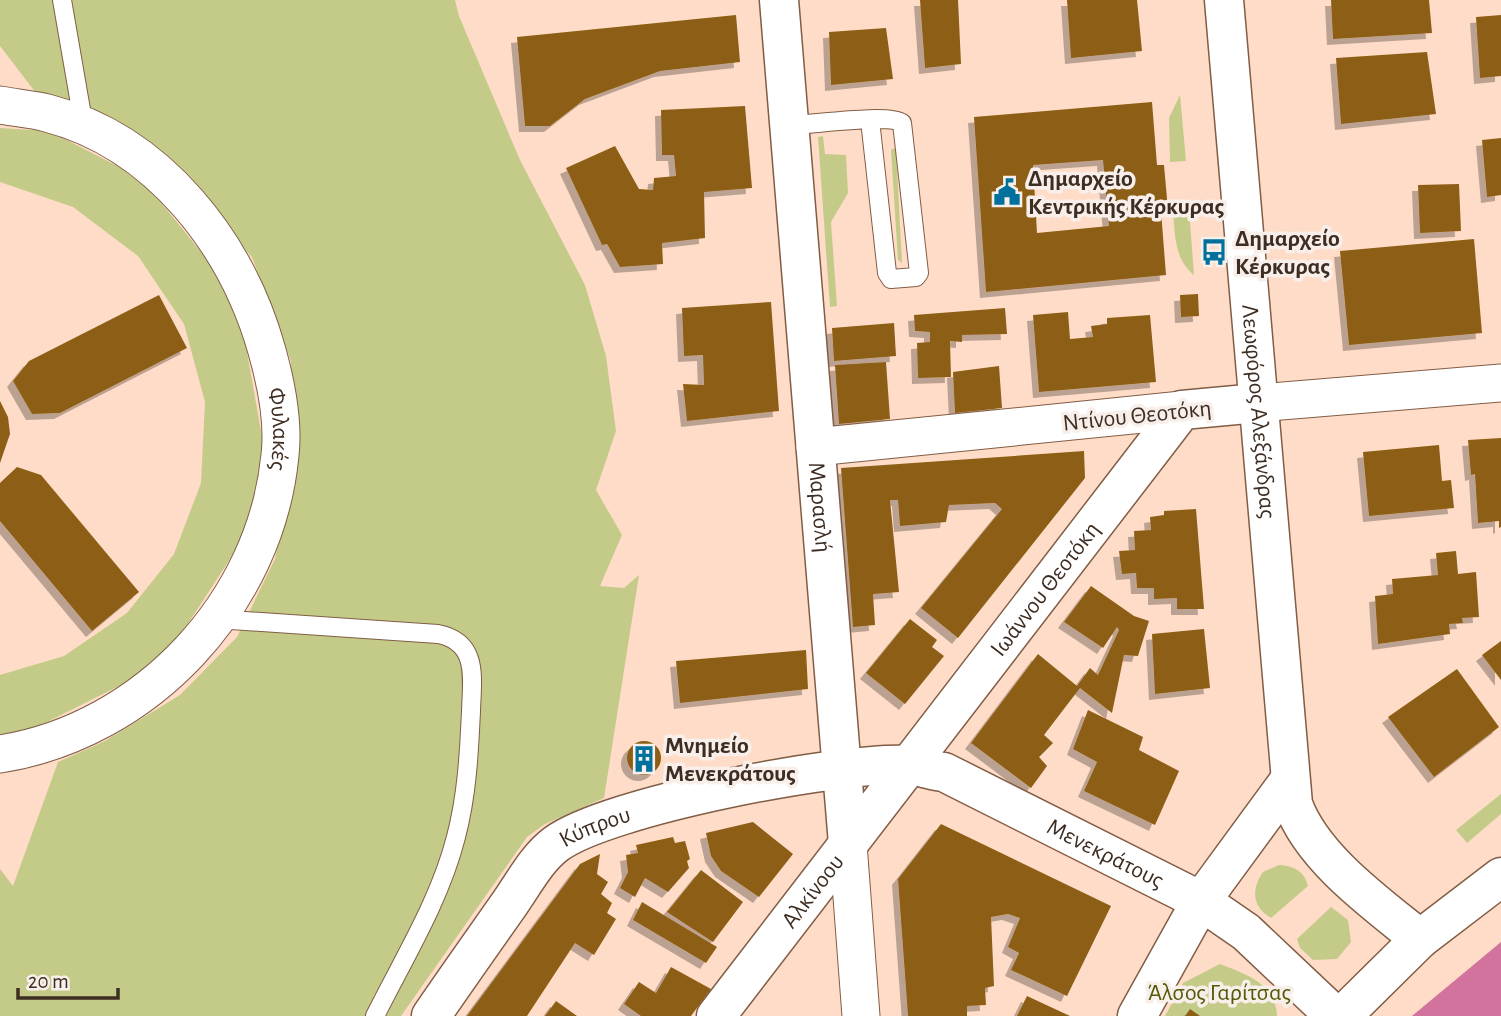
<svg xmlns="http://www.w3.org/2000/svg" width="1501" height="1016" font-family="'Alegreya Sans',sans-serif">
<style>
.green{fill:#c4cb89}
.water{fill:#d2739d}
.building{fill:#8d5f15;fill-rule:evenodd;filter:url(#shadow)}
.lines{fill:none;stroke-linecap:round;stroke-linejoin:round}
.service-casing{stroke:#815d45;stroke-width:20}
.minor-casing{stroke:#815d45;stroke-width:39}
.tertiary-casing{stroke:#815d45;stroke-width:41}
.secondary-casing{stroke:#815d45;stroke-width:41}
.service{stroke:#fff;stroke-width:18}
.minor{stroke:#fff;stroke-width:37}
.tertiary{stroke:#fff;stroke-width:38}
.secondary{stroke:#fff;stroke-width:38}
.labels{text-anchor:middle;stroke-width:7;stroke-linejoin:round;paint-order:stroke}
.poi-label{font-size:24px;font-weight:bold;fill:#3d2d22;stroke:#f8efea;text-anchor:start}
.street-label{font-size:24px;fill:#3d2d22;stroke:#f8efea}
.park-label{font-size:24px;fill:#545908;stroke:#f8efea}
</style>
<defs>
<filter id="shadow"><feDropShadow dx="-6" dy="6" stdDeviation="0" flood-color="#0004"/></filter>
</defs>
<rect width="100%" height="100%" fill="#ffdcc7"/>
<g class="green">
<polygon points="0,0 455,0 459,16 520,160 585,285 606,356 616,431 596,490 622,535 600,586 624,588 639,575 604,798 545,824 527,837 401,1016 0,1016 0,869 13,886 58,762 105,741 180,695 237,637 275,559 292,476 291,361 252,257 140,144 36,93 0,46"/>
<polygon points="1180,95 1186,161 1170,162 1169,118"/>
<polygon points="0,128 49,131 141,178 237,296 264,448 245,536 161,665 27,732 0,734 0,675 64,656 127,613 174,554 201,483 205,402 184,324 138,256 73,207 0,182"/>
<polygon points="823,136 825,154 846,155 848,193 831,222 837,306 830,307 818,137"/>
<polygon points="894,148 896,151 902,263 898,260 891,150"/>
<path d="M1189,209L1194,275C1174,259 1175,234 1173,211Z"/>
<polygon points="1501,794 1501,814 1467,843 1456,830"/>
<path d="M1279,865C1294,866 1304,871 1308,886L1271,918C1252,907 1251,889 1263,872Z"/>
<polygon points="1331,907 1348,920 1351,942 1337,959 1313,960 1300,948 1297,939"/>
<path d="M1220,964C1245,974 1276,983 1277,1016H1165L1183,983Z"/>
</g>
<polygon class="water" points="1501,942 1501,1016 1412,1016"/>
<g class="building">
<polygon points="920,0 958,0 961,64 925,68"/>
<polygon points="1067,0 1137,0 1142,51 1071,58"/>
<polygon points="1331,0 1429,0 1432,33 1333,39"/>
<polygon points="736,15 740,62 660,71 585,99 550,126 525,126 517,37"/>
<polygon points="1501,15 1501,76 1480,78 1476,17"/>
<polygon points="886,28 893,79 831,85 829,32"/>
<polygon points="1427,52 1436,114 1341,124 1336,58"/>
<path d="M1152,102L1157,165H1164L1168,210L1161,211L1166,275L986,292L974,117ZM1103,160L1109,226L1037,233L1033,165Z"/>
<polygon points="745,106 752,188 704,192 705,238 662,243 663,264 620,267 607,244 602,245 566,168 615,146 639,189 653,190 654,178 676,176 674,155 662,155 661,110"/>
<polygon points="1501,138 1501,195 1487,197 1482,140"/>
<polygon points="1459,184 1461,231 1420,233 1418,185"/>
<polygon points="1474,239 1482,333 1349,345 1340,251"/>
<polygon points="1198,294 1199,316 1181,317 1180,295"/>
<polygon points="159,295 187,348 60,413 32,414 13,381 29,361"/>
<polygon points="771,302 779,411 687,421 683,384 704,385 703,355 684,356 682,308"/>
<polygon points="1005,308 1007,334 962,335 962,342 950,341 951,377 918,378 917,343 930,342 930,332 915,331 914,315"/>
<polygon points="1068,312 1070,339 1093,337 1091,326 1107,324 1107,318 1150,315 1156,382 1039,392 1033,315"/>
<polygon points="894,323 896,356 834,361 832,328"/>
<polygon points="886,362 890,419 839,424 835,365"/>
<polygon points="999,366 1002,408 955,413 953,372"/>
<polygon points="0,401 8,417 10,434 0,463"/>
<polygon points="1501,438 1501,527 1499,528 1499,521 1478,523 1475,474 1471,475 1468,440"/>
<polygon points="1439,445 1442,481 1451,480 1454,508 1369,516 1363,452"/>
<polygon points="1084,451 1085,478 958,638 921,608 1002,509 995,503 949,505 946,522 900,526 898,500 890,500 899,592 873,594 875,625 853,627 841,468"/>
<polygon points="17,467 41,475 139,592 92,631 0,521 0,483"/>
<polygon points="1196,509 1204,609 1177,609 1177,598 1154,599 1154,588 1137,588 1136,573 1122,574 1119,551 1135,550 1134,531 1151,530 1150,517 1164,515 1164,511"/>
<polygon points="1456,551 1458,574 1476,572 1479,617 1462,618 1463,623 1449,624 1450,634 1378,644 1375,596 1393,594 1392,579 1438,575 1436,553"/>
<polygon points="1091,586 1134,616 1149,621 1138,656 1124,655 1112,713 1080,688 1044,735 1053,743 1039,757 1047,766 1031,788 971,743 1038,654 1077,686 1090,668 1098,675 1119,630 1117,627 1103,648 1064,622"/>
<polygon points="910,619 937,640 932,647 944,656 905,704 866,673"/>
<polygon points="1204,629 1210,688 1155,694 1152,634"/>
<polygon points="1501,641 1501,680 1482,655"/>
<polygon points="806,650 808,689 680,703 676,661"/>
<polygon points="1457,669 1499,727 1434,777 1388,717"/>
<polygon points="1088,710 1143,737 1139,750 1179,771 1155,825 1084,791 1097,762 1073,749"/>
<circle cx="644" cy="758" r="17"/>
<polygon points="753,822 793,854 759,897 721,871 711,856 706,833"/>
<polygon points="941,824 1111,906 1067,996 1011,970 1019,953 1008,947 1020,918 1008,914 991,917 994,986 985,988 986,1005 967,1006 967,1016 908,1016 898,879"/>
<polygon points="673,837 675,843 685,841 690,859 687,861 689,868 668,892 645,878 635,897 620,888 628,872 626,855 638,853 636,845"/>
<polygon points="600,854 597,874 608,882 601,894 612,903 607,913 616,919 594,955 575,943 527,1016 467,1016 580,864"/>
<polygon points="701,870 743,902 713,942 667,912"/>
<polygon points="642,902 717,947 706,963 633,920"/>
<polygon points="671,967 711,989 691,1016 641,1016 624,1004 639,982 656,993"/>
<polygon points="1027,996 1070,1016 1017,1016"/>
<polygon points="556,1001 577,1016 545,1016"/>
<polygon points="1190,1009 1200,1016 1185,1016"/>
</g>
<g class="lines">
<defs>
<g id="service">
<polyline points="62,0 84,127"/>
<path d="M789,125C811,125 888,113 902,123L919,273L916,277L891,279L887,273L870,120"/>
<path d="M216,619L438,634C479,642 472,678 471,711C469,754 467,795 456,837C440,900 404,958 375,1016"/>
</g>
<g id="minor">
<path id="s1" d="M0,105C15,108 32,109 47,113C159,142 237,244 267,351C276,383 284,421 280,455C266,603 146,731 0,754"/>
<polyline points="1258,403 1501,383"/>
<polyline points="815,447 1182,410"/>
<polyline points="848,844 861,1016"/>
</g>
<g id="tertiary">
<path id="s2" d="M779,0L848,844"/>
<path id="s3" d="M431,1016C457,978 484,940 510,903C524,883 537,858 556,844C607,806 842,761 908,765C920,766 932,771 944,772L1201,901L1137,1016"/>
<path id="s4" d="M716,1016L1182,410L1258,403"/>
</g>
<g id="secondary">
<path id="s5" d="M1224,0L1293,804C1312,858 1377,904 1420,939"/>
<polyline points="1289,781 1201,901 1246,932 1335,1016"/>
<polyline points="1342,1016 1420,939 1501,877"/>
</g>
</defs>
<use href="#service" class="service-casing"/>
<use href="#minor" class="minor-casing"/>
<use href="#tertiary" class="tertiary-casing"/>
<use href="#secondary" class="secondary-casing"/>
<use href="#service" class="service"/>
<use href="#minor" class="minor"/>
<use href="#tertiary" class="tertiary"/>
<use href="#secondary" class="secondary"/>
</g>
<defs>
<symbol id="civic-bare" viewBox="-9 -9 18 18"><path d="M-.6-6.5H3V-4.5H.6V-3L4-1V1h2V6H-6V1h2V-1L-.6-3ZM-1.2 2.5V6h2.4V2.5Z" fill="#00719c" stroke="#f8efea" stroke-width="2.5" paint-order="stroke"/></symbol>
<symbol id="bus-bare" viewBox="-9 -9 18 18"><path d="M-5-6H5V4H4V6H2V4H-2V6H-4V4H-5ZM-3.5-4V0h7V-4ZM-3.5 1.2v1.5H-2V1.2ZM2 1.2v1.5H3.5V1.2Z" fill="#00719c" stroke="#f8efea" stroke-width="2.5" paint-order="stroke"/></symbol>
<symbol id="building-bare" viewBox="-9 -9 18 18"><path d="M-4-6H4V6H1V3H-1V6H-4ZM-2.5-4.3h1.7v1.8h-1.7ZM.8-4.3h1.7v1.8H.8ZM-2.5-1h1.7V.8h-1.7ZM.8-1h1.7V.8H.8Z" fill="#00719c" stroke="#f8efea" stroke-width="2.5" paint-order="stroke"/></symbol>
</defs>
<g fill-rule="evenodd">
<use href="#civic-bare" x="988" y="173" width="38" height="38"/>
<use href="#bus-bare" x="1195" y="233" width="38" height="38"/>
<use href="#building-bare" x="625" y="740" width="38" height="38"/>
</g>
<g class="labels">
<g class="poi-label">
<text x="1028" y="186">Δημαρχείο<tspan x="1028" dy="28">Κεντρικής Κέρκυρας</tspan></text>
<text x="1235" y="246">Δημαρχείο<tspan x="1235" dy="28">Κέρκυρας</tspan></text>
<text x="665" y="753">Μνημείο<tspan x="665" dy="28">Μενεκράτους</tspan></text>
</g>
<g class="street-label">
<text dy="8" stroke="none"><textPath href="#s5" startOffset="413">Λεωφόρος Αλεξάνδρας</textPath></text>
<text transform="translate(1137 415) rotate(-6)" y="8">Ντίνου Θεοτόκη</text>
<text dy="8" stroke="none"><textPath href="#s1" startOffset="466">Φυλακές</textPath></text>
<text dy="8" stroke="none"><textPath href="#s2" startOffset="509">Μαρασλή</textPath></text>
<text dy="8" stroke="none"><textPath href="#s4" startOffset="539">Ιωάννου Θεοτόκη</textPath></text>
<text dy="8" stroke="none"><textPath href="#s3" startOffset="256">Κύπρου</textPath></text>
<text dy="8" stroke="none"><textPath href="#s3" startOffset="794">Μενεκράτους</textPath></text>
<text dy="8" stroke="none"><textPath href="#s4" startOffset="158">Αλκίνοου</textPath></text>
</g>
<g class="park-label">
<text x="1219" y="1000">Άλσος Γαρίτσας</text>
</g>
</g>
<path d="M18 988v10h100v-10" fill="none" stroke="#3d2d22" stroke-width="3.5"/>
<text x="28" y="988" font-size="21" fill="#3d2d22" stroke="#f8efea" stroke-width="5" paint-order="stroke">20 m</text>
</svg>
